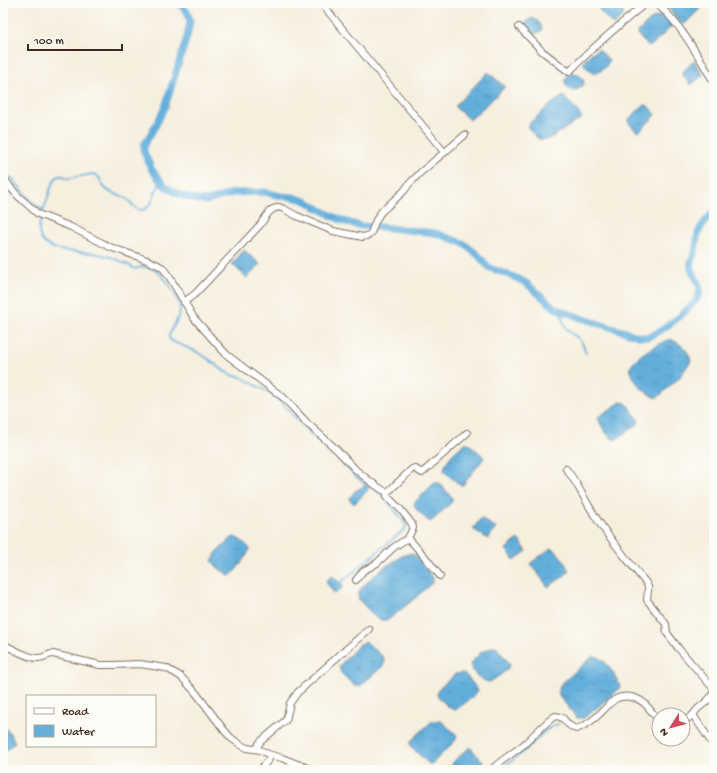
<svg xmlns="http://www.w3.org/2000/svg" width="717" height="773" font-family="'Gochi Hand',sans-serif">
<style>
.water{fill:url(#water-ripples);stroke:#506c7d}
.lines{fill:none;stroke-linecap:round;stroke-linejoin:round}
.stream{stroke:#64afdc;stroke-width:2}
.canal{stroke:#64afdc;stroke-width:7}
.street-casing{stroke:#7c6f61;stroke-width:8}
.street{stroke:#fff;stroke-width:6}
</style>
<defs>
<pattern id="water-ripples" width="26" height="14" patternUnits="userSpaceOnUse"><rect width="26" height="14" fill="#64afdc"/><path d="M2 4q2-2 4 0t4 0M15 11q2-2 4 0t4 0" fill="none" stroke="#548fb2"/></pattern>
</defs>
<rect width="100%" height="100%" fill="#fdfcf7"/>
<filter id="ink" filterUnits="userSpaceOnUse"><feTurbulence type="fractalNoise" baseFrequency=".025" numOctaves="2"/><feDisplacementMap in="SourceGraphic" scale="8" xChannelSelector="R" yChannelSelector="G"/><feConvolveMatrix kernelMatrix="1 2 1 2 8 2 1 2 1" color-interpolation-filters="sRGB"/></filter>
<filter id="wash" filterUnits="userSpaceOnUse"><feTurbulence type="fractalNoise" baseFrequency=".012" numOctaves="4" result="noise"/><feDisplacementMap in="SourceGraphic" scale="16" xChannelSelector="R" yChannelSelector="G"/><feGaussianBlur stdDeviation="0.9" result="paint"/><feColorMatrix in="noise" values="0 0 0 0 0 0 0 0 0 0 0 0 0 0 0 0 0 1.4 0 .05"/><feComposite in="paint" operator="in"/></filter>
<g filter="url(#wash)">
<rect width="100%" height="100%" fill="#f6efde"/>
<g class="water">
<path d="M595,3H619C627,14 624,17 613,25L612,24L601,12Z"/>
<polygon points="666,3 706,3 685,24 680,23 668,7"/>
<path d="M659,15C664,17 671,20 672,26L651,46H648C644,42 638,37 638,32L649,21Z"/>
<path d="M532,18C538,20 542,25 542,30L539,32L533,34L528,31L525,25L527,21Z"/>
<path d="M599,49L609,60C608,67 600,72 594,74C591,71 586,68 584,65C582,59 594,51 599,49Z"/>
<polygon points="694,61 703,75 691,85 681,73"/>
<polygon points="488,72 505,87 470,120 456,108 456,105"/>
<path d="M574,72C579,75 584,78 584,84L579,89L574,91C562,87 562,76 574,72Z"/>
<polygon points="563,96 576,109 582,118 549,139 540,140 536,137 527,126 551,104"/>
<polygon points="644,105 647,105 656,114 655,116 640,131 637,132 629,123 628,120"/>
<polygon points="244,250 260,264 247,278 232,264"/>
<path d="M670,339C680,343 689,350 691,361L679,378L657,398C644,393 634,383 630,368C636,355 657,344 670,339Z"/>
<path d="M621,402L626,403L638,419V424L615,440C608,438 599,424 598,417Z"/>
<path d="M465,443H468L482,455L484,458L463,485H460L446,473L444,470C445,459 457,450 465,443Z"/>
<path d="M365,483L370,486C366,493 360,498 354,504L349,499L355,491L364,486Z"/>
<polygon points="434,483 440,483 452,498 452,502 432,521 428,521 416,509 414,503"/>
<polygon points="481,518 496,528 488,539 473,529"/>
<path d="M233,537C240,538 246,544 250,549C249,553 234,574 230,576L218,568L212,561L217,552Z"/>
<polygon points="518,539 527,551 514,560 506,549"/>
<path d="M551,548C559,551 565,563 569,571L563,577L548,587L531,564L532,562Z"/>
<polygon points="410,553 415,555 433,578 433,582 414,599 388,620 382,620 376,618 359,600 358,594 362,587 380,570 402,556"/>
<polygon points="332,576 343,585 341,589 337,593 334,593 326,582 327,580"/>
<polygon points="366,642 384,658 384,665 359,687 354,686 341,673 339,666 360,644"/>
<path d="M492,647H496L510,664C507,672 497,677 490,682C484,682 476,676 473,671C472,669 471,666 470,664L481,652Z"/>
<path d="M593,656C596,657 598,656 600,658C606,661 618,680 620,686L618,690L598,707L584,718H577L560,697L558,691L560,685L586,662Z"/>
<path d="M461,673L465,674L478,690C474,698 463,704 456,710L452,709L448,707L442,701L437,695V691L440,688L455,674Z"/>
<polygon points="440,720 457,735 456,740 433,763 429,764 410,746 411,741 432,721"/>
<polygon points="3,727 8,730 15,742 3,754"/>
<polygon points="470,747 483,762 480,770 449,770 454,761"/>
</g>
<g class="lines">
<g class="stream">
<polyline points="497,3 498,4"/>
<polyline points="3,172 13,180 36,206 44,210"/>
<path d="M162,183C152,191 156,200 148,207C146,209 143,210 140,210C133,209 131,201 126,198C120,194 112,195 106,189C100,184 101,175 93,174C86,175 74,178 68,178C65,177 63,175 59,176C53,178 49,194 47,200C44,209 38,223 39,233C43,256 81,250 98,254C110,256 124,262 135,269C139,268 143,265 147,267C153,268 159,272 163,277C168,282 181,303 180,310C179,320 172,327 169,336V338L172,341L176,343L195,351L207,358L224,371L234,376L241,377L268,392L283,404L311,434L328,447L353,474L367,486L373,488L385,498L402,519L406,526L405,529L339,584"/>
<polyline points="561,311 563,321 567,330 578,338 582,343 586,353"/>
<path d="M499,770C507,763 516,758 524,751C536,742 543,728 558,724"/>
</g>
<path class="canal" d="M179,3L188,13L190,22L187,37L165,107L156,125L144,145V152L152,170L162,183L166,187L180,195L193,199L207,201L233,193L265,192L281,196L293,197L306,201L332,216L346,222L361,226L381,227L435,233L463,243L478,255L484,262L490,268L512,276L526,283L555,308L581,318L638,336C641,337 645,337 648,337C661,332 697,306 700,292C701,284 694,276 691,269C689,262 693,258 695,252C697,245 696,237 699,231C702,224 709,217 714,211"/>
</g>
</g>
<g filter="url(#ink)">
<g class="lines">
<defs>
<g id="street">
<polyline points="321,3 410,110 444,152"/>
<path d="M655,3C674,16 690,43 702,62C706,69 709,75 714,81"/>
<path d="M519,27L542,51L569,72C593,47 619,25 646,3"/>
<polyline points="3,177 10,187 18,196 38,214 71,227 110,247 147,260 158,265 163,268 170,278 194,318 216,343 227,355 284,398 307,423 336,449 356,470 371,482 381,489 387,492 390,490 411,470 414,468 422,473 467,433"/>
<polyline points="184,302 195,294 260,225 269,212 273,209 279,207 284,209 297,216 333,231 363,237 369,235 371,233 376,220 381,212 404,191 409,184 421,172 465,135"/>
<path d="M566,469C577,482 583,497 592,511C605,534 625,556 641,577C651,588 648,586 647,600L666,624L667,633L679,649L712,687L714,691"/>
<polyline points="408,538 426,558 440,576"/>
<polyline points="356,580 363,571 377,563 394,547 408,538 413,528 412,524 401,510 387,496 387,492"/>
<path d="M3,644C11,648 28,658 37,658C43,659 47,654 53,654L100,665H114L140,664L166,668L180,676L186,682L196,693L224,730L231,738L241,745L247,748L260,750L268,754L282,758L313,770"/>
<path d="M714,691C712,699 705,702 700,707C697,709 695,712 693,715L714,746"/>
<polyline points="683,722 693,715"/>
<polyline points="256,749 260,742 286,720 290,703 298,692 369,629"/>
<polyline points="260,770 269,759 270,755"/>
<path d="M491,770C500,761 512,754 523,745C534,736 543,724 555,716C565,717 563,720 569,725C571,727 573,727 576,729C582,727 589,723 595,718C607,709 613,693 631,697C636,698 641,700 645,704C650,709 654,715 659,721"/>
</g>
</defs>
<use href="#street" class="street-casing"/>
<use href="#street" class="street"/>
</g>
</g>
<rect width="717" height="773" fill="none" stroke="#fdfcf7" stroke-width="16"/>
<rect x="26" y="695" width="130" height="52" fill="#fdfcf7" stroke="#afa8a0"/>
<rect x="34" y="708" width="20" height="6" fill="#ffffff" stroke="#afa8a0"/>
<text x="62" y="715" font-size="12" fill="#3b2a1e">Road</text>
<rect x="34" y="725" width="20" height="12" fill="url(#water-ripples)" stroke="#afa8a0"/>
<text x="62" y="735" font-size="12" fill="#3b2a1e">Water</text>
<g transform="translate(671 727) rotate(234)"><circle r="19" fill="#fdfcf7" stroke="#afa8a0"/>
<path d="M0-3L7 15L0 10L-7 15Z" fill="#d1495b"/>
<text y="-6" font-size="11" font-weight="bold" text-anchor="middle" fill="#3b2a1e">N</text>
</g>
<path d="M28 44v6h94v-6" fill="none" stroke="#3b2a1e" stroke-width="2"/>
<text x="34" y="44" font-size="12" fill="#3b2a1e" stroke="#fdfcf7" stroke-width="3" paint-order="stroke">100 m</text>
</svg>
